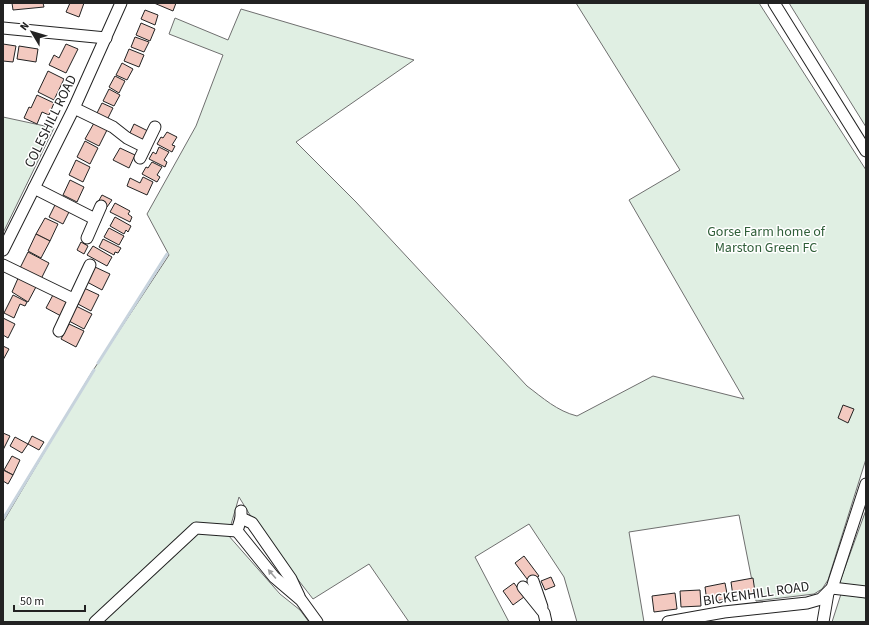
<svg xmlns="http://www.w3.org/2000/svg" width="869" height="625" font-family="'Source Sans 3',sans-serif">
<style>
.green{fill:#e0efe3;stroke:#6f6f6f}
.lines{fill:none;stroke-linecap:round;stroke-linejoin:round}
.stream{stroke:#c7d3dd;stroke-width:3}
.building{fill:#f3c9c0;stroke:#222}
.minor-casing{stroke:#222;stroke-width:13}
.minor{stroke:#fff;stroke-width:11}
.oneway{fill:#9c9c9c}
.labels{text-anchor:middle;stroke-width:3;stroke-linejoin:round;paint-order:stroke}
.street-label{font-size:14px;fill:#222;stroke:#fff}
.park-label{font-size:14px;fill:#2f5e38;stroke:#fff}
</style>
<rect width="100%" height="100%" fill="#fff"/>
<g class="green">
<path d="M576,3H759L866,170V459L828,580L822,589L814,594L756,601L739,515L629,532L644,622H577L564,577L529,524L475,557L509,622H409L369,564L313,599L258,528L239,497L228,535L280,594L300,610L309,622H3V522L92,372L169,255L147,214L196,126L223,55L169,34L175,18L228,40L241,9L414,60L296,142L356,202L527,386C543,398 557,411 577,416L653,376L744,399L629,200L680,170Z"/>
<polygon points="789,3 866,3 866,127"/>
<polygon points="3,117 54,128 3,233"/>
<polygon points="866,510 866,587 839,584"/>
<polygon points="841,594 866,598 866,622 832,622"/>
</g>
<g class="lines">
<g class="stream">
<polyline points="98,363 167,254"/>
<polyline points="3,519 94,370"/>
</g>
</g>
<g class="building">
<polygon points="12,3 43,3 44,7 13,10"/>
<polygon points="70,3 84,3 79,17 66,12"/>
<polygon points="154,3 176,3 173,11"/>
<polygon points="145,10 158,15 155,25 141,19"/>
<polygon points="141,23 155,29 150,41 136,35"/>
<polygon points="135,37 149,42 144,52 131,47"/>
<polygon points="3,44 16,46 13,62 3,61"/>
<polygon points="66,44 78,49 66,73 49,65 54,55 59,58"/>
<polygon points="19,46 38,49 36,62 17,59"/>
<polygon points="129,49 144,55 139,67 124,61"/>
<polygon points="122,63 133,69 127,80 116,75"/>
<polygon points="48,71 64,79 54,100 38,92"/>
<polygon points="115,76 125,81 119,93 109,87"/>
<polygon points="109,89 120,95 114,106 103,101"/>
<polygon points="37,95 54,103 49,115 42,112 37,124 24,118 29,107 31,108"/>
<polygon points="102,103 113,108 107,120 96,115"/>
<polygon points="94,123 107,130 99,146 85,139"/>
<polygon points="134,124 148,131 142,142 129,135"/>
<polygon points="167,132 177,137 172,145 175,146 172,152 157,144 161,137 163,138"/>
<polygon points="85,141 98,148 90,164 77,157"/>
<polygon points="159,147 169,152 164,160 167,162 165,167 149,159 153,152 156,154"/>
<polygon points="120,148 135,155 129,168 113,160"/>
<polygon points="76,160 90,167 83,182 69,175"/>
<polygon points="152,162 162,167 157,175 160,177 157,182 142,174 146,167 148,168"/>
<polygon points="143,177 153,182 147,195 127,186 130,178 140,183"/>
<polygon points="70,180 84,187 77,202 63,195"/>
<polygon points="102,195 112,200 107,207 98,202"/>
<polygon points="56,203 70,210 63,224 49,217"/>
<polygon points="115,203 130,211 128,214 132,217 130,222 110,212"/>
<polygon points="115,217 131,226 128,232 126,230 124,234 110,226"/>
<polygon points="45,218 58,224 50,241 36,234"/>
<polygon points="109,228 124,236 119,245 104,237"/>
<polygon points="36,234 50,241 41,258 28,251"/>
<polygon points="103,239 121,248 118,253 115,252 114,255 99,247"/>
<polygon points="81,242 88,246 84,254 77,250"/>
<polygon points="93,246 112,257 107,266 87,255"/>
<polygon points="28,252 49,263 41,279 20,268"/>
<polygon points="95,267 110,274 102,290 87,282"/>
<polygon points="19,276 37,285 28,302 12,292"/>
<polygon points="84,288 99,295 91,311 76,303"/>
<polygon points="54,293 69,300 61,316 46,308"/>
<polygon points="13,295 27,302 25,306 20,304 14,318 4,313"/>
<polygon points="76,306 92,314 84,329 69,321"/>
<polygon points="3,318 15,324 8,338 3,335"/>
<polygon points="69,324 84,331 76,347 61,339"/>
<polygon points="3,346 9,349 3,360"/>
<polygon points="843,405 854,409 848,423 838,418"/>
<polygon points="3,433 10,436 3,450"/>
<polygon points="32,436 44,442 39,450 28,444"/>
<polygon points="15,437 28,444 22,453 10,446"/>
<polygon points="12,456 20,460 13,475 4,470"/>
<polygon points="3,470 13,475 8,484 3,481"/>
<polygon points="524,556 539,576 530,583 515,563"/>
<polygon points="551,577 555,586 545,590 541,581"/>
<polygon points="753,578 755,592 733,596 731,582"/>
<polygon points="514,583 524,597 513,605 503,591"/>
<polygon points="725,583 728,599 707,602 705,587"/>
<polygon points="700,590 701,606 681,607 680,591"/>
<polygon points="675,593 677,609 654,612 652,596"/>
</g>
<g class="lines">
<defs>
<g id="minor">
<polyline points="774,3 866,151"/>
<polyline points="3,28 106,38"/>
<polyline points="74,108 113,127 127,138 145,147"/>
<polyline points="140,158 155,127"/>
<polyline points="34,188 95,219"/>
<polyline points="87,238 101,206"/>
<polyline points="3,250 74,108 121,3"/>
<polyline points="3,265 73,299"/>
<polyline points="59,331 90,265"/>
<polyline points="241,511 241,518 237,531 274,577 301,600 317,622"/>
<polyline points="241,518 252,523 291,579 299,596"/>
<polyline points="533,581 542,607"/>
<polyline points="523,587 544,613 546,622"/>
<polyline points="832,588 866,592"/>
<polyline points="95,622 196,528 237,531"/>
<polyline points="668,622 724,612 807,603 821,599 832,588 866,484"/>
<polyline points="823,622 828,593"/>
</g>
</defs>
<use href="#minor" class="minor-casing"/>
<use href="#minor" class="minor"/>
</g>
<defs><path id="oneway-solid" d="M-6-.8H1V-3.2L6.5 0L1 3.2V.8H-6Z"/></defs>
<use class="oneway" href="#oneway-solid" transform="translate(272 574) rotate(-131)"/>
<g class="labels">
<g class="street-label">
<text transform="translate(50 121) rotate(-64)" y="5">COLESHILL ROAD</text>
<text transform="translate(756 593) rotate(-8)" y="5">BICKENHILL ROAD</text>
</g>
<g class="park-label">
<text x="766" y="236">Gorse Farm home of<tspan x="766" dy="16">Marston Green FC</tspan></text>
</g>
</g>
<rect width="869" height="625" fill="none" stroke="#222222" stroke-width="8"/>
<g transform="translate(32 32) rotate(308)" stroke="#ffffff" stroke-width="3" paint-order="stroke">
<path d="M0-3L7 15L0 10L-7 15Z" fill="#222222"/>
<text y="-6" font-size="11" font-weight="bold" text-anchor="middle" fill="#222222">N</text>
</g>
<path d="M14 605v6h71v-6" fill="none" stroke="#222222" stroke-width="2"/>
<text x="20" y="605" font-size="12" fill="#222222" stroke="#ffffff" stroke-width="3" paint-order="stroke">50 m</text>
</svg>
